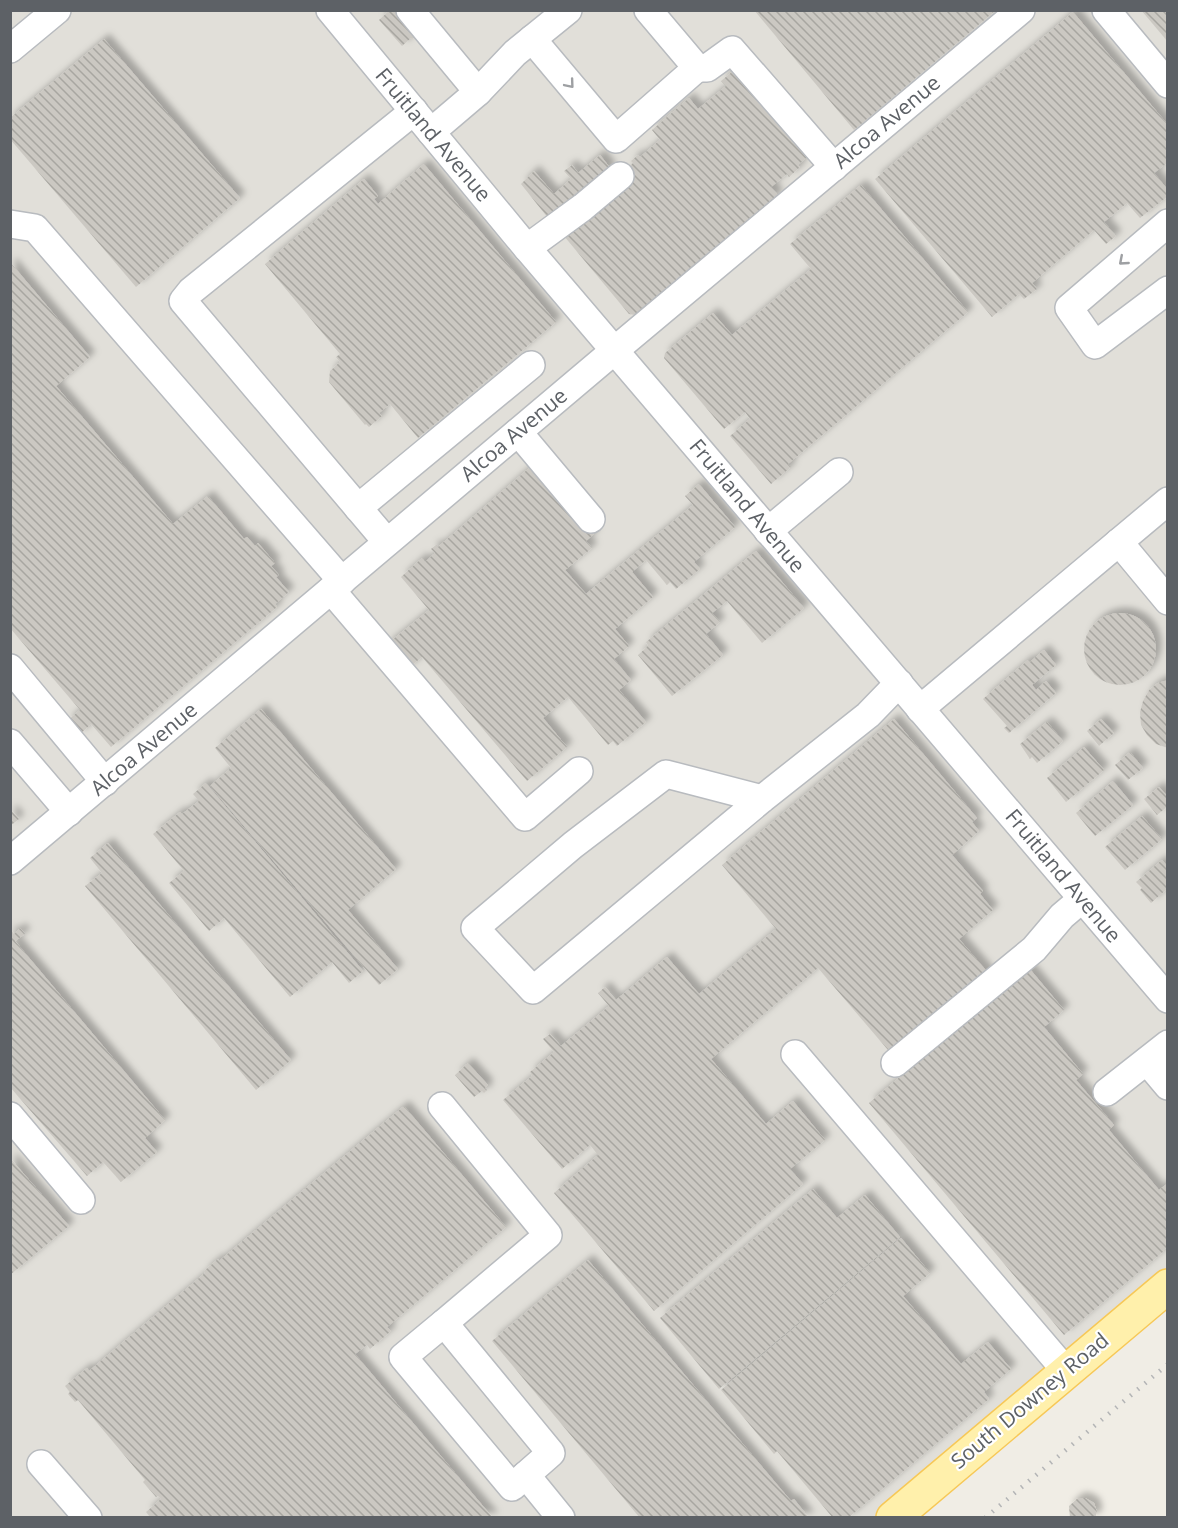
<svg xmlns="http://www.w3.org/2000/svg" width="1178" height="1528" font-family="'Open Sans',sans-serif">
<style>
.industrial{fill:#e1dfd9}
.building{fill:url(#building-back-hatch);filter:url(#shadow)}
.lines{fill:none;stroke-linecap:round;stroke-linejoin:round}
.minor-casing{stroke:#b8bbbf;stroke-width:30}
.major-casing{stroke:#f7c857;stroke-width:36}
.minor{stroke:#fff;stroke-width:27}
.major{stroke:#fff0ab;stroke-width:33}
.rail{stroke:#b4b5b6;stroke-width:4.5;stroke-dasharray:1.5 8;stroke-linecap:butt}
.oneway{stroke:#9ea0a3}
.labels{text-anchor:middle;stroke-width:4.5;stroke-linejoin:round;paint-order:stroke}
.street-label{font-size:21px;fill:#5d6166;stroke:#fff}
</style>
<defs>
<pattern id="building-back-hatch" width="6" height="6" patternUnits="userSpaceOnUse" patternTransform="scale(1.5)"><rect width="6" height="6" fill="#cbc8c2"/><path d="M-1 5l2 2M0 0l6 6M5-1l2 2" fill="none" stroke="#a8a6a1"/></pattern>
<filter id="shadow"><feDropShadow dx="5.5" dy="-5.5" stdDeviation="3" flood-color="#0004"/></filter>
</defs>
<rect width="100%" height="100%" fill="#f0ede5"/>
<polygon class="industrial" points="10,11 1167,11 1167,1273 876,1517 11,1517"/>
<g class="building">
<polygon points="390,10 402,10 415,37 412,39 411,38 402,46 379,20"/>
<polygon points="754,10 996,10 854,130"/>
<polygon points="1141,10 1168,10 1168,42"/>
<polygon points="1073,12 1168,125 1168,162 1154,173 1168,190 1168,196 1140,218 1127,203 1104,222 1116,236 1106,244 1094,230 1032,283 1037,289 1024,299 1019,294 992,317 875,179"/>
<polygon points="104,39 240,198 136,287 10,139 10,118"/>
<polygon points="738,67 813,152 798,165 800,167 789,177 787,174 771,187 778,195 635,315 629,314 564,236 629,172 630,166 633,163 631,161 638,155 640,157 660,140 652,130 689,98 698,109 726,86 721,81"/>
<polygon points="600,155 611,169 548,218 521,184 534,171 554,194 571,179 564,171 572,165 578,173"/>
<polygon points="424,164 556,322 418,438 390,404 379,413 382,416 369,427 366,424 365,425 329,382 330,371 340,362 336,357 340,354 265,264 364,179 378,196 374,199 378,204"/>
<polygon points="861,185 968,312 788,464 791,467 771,484 730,436 750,419 745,412 724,429 664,358 665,353 713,313 732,335 811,269 790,244"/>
<polygon points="10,262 90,357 56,386 173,524 208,496 244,539 247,537 255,546 258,543 275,563 271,566 279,575 276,577 289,592 275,604 277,607 111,747 91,724 79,735 67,721 80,710 10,628"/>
<polygon points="535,463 594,534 586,541 592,548 565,570 586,594 693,505 685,496 699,484 735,527 694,562 700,569 676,589 670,582 667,585 646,560 632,572 653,597 615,629 629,646 614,659 631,680 619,690 646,722 617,746 613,741 608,745 568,697 543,718 567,747 527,781 422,657 406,670 386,645 429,610 401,577 422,558 425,562 435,553 431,549 436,545 438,547"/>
<polygon points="756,551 804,608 762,643 727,601 712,613 720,622 706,634 723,655 672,696 638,655 647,647 648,645 646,642"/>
<circle cx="1120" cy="649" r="36"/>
<polygon points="1044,650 1056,665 1032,685 1036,690 1046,681 1056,693 1009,733 1004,728 1007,726 983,699 1028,660 1030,662"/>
<polygon points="1168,680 1168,748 1156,744 1147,735 1141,725 1140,712 1143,701 1149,690 1158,683"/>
<polygon points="261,709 396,869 348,910 398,969 379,985 210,786 231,768 215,748"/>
<polygon points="894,719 977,818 972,822 979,831 952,855 983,891 980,894 993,910 959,939 990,975 894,1057 818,968 711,1059 766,1124 793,1101 825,1140 790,1169 803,1184 654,1311 554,1193 598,1155 590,1145 562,1169 503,1100 532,1076 530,1072 554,1052 543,1039 550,1034 561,1046 609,1006 598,993 605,987 616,1000 667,957 699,994 776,929 722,865"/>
<polygon points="1101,719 1114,733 1099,746 1087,731"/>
<polygon points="1047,722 1063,741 1037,763 1032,757 1030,759 1020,744"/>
<polygon points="1084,747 1104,770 1066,802 1047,778"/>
<polygon points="1130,752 1143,768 1128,780 1115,765"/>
<polygon points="1113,781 1133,805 1095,836 1076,813"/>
<polygon points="206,783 363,971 349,983 332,962 290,997 224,918 209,931 169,883 184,871 153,834 180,812 182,814 199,801 193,794"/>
<polygon points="1159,787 1168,797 1168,806 1157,815 1144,799"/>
<polygon points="10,809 19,819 10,826"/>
<polygon points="1142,816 1162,839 1125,870 1105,847"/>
<polygon points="108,843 291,1060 256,1090 85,886 102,873 90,858"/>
<polygon points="1162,860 1168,867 1168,888 1151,903 1140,890 1142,888 1136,882"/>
<polygon points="20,928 25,934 15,941 165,1120 145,1138 157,1152 121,1182 103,1162 87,1176 10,1087 10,929 14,934"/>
<polygon points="1029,968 1064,1010 1044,1027 1083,1074 1076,1080 1114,1125 1109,1130 1159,1190 1168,1183 1168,1246 1163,1250 1164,1251 1064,1335 869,1103"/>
<polygon points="468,1063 488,1085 485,1088 487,1090 484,1093 482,1091 474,1097 455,1075"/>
<polygon points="404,1106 506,1227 387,1327 391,1331 370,1349 367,1345 355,1354 493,1518 151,1518 146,1512 161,1499 158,1496 156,1497 143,1482 145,1480 78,1400 75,1402 68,1394 70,1392 65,1386 87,1368 89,1371 205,1273 204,1271 218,1259 219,1261"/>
<polygon points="10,1158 69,1226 10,1275"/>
<polygon points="813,1189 837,1218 865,1195 900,1237 719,1389 660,1318"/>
<polygon points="901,1238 930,1273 903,1296 961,1364 988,1342 1011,1369 984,1392 989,1399 848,1518 833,1518 777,1451 774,1454 721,1390"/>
<polygon points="588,1260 774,1481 791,1501 794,1499 809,1518 640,1518 492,1341"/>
<polygon points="1078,1498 1085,1498 1094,1503 1097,1512 1095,1518 1070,1518 1069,1506"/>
</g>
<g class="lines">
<defs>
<g id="minor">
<polyline points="330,10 527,248 1168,999"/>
<polyline points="410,10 478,92 431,132"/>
<polyline points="648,10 697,68 707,68 732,50 834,167"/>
<polyline points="1106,10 1168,84"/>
<polyline points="532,39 616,139 697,68"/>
<polyline points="10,49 57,10"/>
<polyline points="478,92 515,53 568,10"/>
<polyline points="1168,223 1069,308 1095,345 1168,290"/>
<polyline points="10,224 35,228 342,581"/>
<polyline points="527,248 583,207 620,176"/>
<polyline points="518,432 591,519"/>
<polyline points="358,508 531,365"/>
<polyline points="768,531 839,472"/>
<polyline points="387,542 183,301 191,291 414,111"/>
<polyline points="1119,542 1168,601"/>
<polyline points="331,590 525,817 579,771"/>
<polyline points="10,668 105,782"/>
<polyline points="920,709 1168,501"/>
<polyline points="10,743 69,812"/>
<polyline points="762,799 666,774 573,845 475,928 533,990 762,799 868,715 899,683"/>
<polyline points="10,861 615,350 1021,10"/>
<polyline points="795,1054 1066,1371"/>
<polyline points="1147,1061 1168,1086"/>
<polyline points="895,1063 1034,949 1062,916 1082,899"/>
<polyline points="1107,1092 1168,1044"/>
<polyline points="442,1106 548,1235 444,1323 551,1453 526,1475 561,1518"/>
<polyline points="10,1116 81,1200"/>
<polyline points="444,1323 403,1357 512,1487 526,1475"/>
<polyline points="41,1464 88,1518"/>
</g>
<polyline id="major" points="893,1518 1168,1286"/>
</defs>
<use href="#minor" class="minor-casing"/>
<use href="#major" class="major-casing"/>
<use href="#minor" class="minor"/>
<use href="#major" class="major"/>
<polyline class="rail" points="985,1518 1168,1364"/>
</g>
<defs><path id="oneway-chevron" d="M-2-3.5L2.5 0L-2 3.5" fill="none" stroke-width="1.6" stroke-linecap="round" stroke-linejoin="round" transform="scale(1.5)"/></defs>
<g class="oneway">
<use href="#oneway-chevron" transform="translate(570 84) rotate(50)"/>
<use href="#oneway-chevron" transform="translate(1123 261) rotate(139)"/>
</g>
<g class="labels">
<g class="street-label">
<text transform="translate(887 122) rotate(-40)" y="7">Alcoa Avenue</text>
<text transform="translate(433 135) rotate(50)" y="7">Fruitland Avenue</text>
<text transform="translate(514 435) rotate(-40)" y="7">Alcoa Avenue</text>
<text transform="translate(747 506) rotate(50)" y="7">Fruitland Avenue</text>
<text transform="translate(144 749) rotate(-40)" y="7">Alcoa Avenue</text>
<text transform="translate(1063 876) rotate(50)" y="7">Fruitland Avenue</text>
<text transform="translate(1030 1401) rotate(-40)" y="7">South Downey Road</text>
</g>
</g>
<rect width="1178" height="1528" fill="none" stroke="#5d6166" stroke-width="24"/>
</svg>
